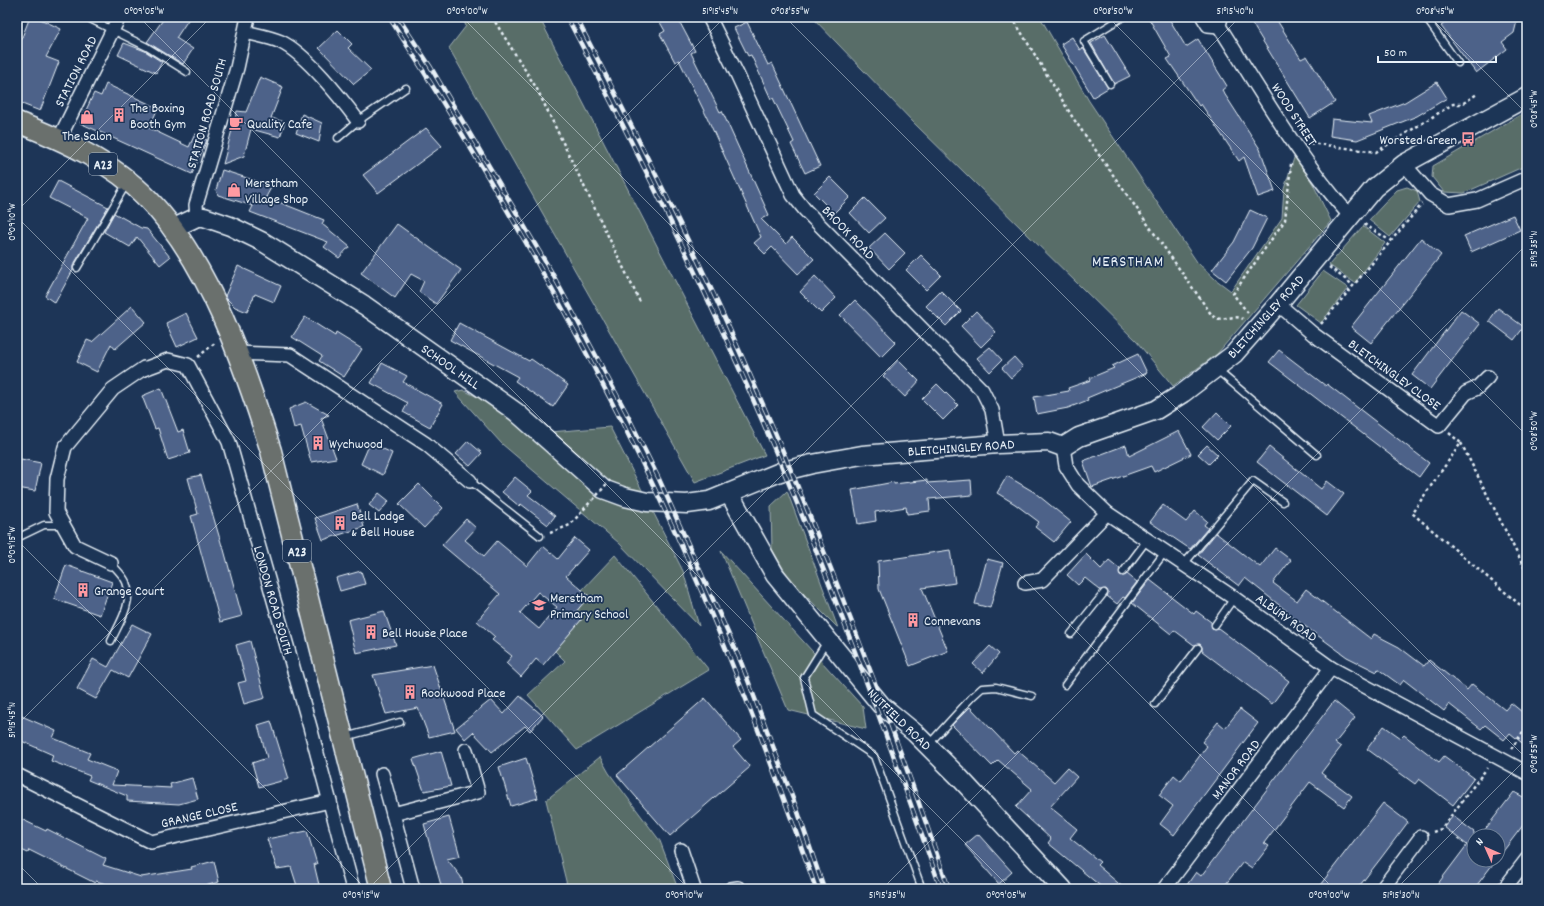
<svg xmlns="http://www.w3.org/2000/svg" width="1544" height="906" font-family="Dekko,sans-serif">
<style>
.green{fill:#596d68;stroke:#a0afb0}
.building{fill:#4d6289;stroke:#e8f1f8;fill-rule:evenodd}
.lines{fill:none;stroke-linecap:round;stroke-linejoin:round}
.lane-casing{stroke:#e8f1f8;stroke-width:9}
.street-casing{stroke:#e8f1f8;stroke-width:16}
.secondary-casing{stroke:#e8f1f8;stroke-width:21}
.primary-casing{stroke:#e8f1f8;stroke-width:23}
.path{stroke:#e8f1f8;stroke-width:2.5;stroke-dasharray:3 3;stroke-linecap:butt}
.lane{stroke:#1d3557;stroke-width:6}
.street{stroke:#1d3557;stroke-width:13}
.secondary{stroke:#1d3557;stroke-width:18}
.primary{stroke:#6b706d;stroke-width:20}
.rail-casing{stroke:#e8f1f8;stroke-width:4.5}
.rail{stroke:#1d3557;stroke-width:3;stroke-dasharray:9;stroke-linecap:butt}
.path-bridge{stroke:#e8f1f8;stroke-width:2.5;stroke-dasharray:3 3;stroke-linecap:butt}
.ticks{fill:none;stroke:#e8f1f8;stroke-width:1;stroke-opacity:0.45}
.labels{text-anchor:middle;stroke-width:3.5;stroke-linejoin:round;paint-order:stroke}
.shield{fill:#1d3557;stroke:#abb9c8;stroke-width:1}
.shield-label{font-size:13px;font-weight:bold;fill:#e8f1f8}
.street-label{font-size:14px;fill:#e8f1f8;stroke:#1d3557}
.poi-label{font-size:14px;fill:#e8f1f8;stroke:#1d3557;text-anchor:start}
.quarter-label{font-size:16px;letter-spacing:1px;fill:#e8f1f8;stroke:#1d3557}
.neatline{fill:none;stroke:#e8f1f8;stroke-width:1.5}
.ticks-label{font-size:10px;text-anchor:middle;fill:#e8f1f8}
</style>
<rect width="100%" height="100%" fill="#1d3557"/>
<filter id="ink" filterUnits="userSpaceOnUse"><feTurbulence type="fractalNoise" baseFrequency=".025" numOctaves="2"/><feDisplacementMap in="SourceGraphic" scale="8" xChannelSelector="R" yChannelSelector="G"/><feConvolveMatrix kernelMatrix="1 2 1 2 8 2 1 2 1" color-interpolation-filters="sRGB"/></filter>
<g filter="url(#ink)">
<g class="green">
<polygon points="462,17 539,17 765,455 695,482 449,48 466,26"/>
<polygon points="812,17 1040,17 1089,101 1197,262 1215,279 1231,291 1282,218 1284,189 1295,155 1313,184 1331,221 1217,354 1173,386 1137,342 914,123"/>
<polygon points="1527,111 1527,165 1464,193 1444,192 1432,177 1433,166"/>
<polygon points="1407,187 1417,191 1420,202 1390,237 1369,220 1397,190"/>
<polygon points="1363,226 1385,243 1355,283 1329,265"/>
<polygon points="1323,271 1348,288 1321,323 1296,305"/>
<polygon points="463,390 550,432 610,427 683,571 699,626 619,543 502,444 455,392"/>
<polygon points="787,491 838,628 790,580 772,549 771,506"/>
<polygon points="721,551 863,707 866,729 788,710"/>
<polygon points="615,555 709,670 577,750 528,695 565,661 555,651 582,619 575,613 589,596 582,590"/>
<polygon points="600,757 609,773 660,841 678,889 568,889 546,800"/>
</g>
<g class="building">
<polygon points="30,17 36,17 61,29 46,57 59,62 40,111 17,102 17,50"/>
<polygon points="165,17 190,17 176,38 193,49 183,64 147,42"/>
<polygon points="657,17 677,17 695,51 691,53 720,112 722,111 769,215 761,219 786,244 792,237 814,259 798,274 772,247 765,254 754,243 761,237 707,117 679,60 675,62 660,34 665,31"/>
<polygon points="1148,17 1168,17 1186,47 1198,39 1227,86 1222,90 1260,149 1275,191 1258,197 1244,157 1239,161 1201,104 1199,106 1167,59 1171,57"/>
<polygon points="1248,17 1275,17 1301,59 1307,56 1335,102 1310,118"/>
<polygon points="1453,17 1518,17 1514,33 1502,42 1507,49 1476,73 1441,26"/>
<polygon points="747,22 768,65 772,63 820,166 805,173 791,144 794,142 773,98 771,99 751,55 748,56 734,28"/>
<polygon points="338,30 352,44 348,48 371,70 354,84 319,48"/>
<polygon points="1105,35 1130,76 1114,84 1091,43"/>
<polygon points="1072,37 1080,50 1083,48 1108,88 1093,97 1061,44"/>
<polygon points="124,43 145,51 162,62 156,73 118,55"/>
<polygon points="260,77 283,87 271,118 285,122 280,137 251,129 244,156 223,164 237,111 246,112"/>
<polygon points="1437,82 1447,98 1417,116 1357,140 1330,136 1332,119 1372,123 1369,116 1405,102"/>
<polygon points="106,84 158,108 149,128 189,147 195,134 207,140 192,174 80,123 94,93 101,96"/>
<polygon points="302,114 322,123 319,142 296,133"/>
<polygon points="426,128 442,146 378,193 363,175"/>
<polygon points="222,170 272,186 266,197 324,220 322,224 350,247 349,249 347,249 339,258 324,247 328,242 250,212 253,206 218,195 216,190"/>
<polygon points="830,177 850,197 834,213 814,193"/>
<polygon points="58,181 108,207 73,266 73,270 55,303 45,296 88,218 49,198"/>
<polygon points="865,198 885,218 869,233 850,213"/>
<polygon points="1250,210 1267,218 1252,248 1226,281 1212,270 1234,242"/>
<polygon points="114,213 141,228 147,229 170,257 160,265 137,237 130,247 104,232"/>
<polygon points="1513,215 1520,230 1471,252 1464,236"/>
<polygon points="397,224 461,270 436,304 419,292 424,281 411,274 395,298 361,273"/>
<polygon points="885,233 905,253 889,269 869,248"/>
<polygon points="1421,238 1441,255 1371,343 1351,327"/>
<polygon points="921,255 941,275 926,290 906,270"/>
<polygon points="238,266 281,286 274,302 255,294 247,312 235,307 227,299 225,296"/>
<polygon points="815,276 836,298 821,313 800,292"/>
<polygon points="941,291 961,311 946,326 926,306"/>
<polygon points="855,300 896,342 881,357 840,315"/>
<polygon points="132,306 146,322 115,349 111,344 97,372 77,362 87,340 92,342"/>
<polygon points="1498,308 1524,327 1514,340 1489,321"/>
<polygon points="1461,310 1480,324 1430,389 1412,375"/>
<polygon points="976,311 996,332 981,347 961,326"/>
<polygon points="186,313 198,337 177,347 166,323"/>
<polygon points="305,317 335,336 336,333 362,349 344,377 319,361 322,356 292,337"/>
<polygon points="459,323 529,361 531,359 568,385 553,407 515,381 518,377 450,340"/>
<polygon points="990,347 1002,360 990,372 977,358"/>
<polygon points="1279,350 1326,386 1327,384 1429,463 1419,477 1269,362"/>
<polygon points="1138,354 1147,373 1087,398 1088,400 1068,408 1037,414 1034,397 1069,391 1068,388 1091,380 1090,378 1114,368 1112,366"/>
<polygon points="1014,357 1023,367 1011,378 1002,368"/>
<polygon points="898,360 919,381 905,397 883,376"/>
<polygon points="382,363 407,376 403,382 443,404 430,427 403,412 408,403 371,383"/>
<polygon points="937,384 958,405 943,420 922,399"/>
<polygon points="161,388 178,432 183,430 190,453 168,460 158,428 155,429 142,396"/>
<polygon points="306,402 329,415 321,418 336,458 311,462 301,426 294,428 289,409"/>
<polygon points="1217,412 1231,426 1217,440 1203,427"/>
<polygon points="1179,431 1191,454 1154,472 1151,466 1092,487 1083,461 1126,445 1129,456"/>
<polygon points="468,441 482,453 470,466 456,454"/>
<polygon points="370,443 392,453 383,475 361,464"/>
<polygon points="1207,445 1218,455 1209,464 1198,454"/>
<polygon points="1269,447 1321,489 1327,481 1344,494 1327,516 1257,462"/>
<polygon points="21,459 41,463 35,491 17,488 17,477"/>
<polygon points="201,475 222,546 223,546 242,616 220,622 191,516 198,514 188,478"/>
<polygon points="1007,476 1034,492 1071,522 1054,542 1035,527 1039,522 1015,504 997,493"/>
<polygon points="515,477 532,491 528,495 555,516 548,525 521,504 519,506 502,492"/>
<polygon points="927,480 927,483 971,480 972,495 929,499 930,511 907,514 906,507 875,512 876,521 858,524 852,490 894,482 894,484"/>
<polygon points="419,484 443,508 424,528 399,504"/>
<polygon points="379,493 389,501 379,513 369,505"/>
<polygon points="357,504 364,527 323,540 315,518"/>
<polygon points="1163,505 1186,522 1195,511 1207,521 1204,525 1208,528 1190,549 1150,522"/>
<path d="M466,519L476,528L465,540L484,556L497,541L527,566L543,546L558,559L575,538L589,550L566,576L589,596L575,613L582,619L543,665L536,659L521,677L506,663L512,656L492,640L495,637L477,621L500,594L442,545ZM538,592L557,607L539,629L520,613Z"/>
<polygon points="1216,533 1260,567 1275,548 1291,560 1273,583 1297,601 1306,589 1371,639 1374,634 1399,647 1424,666 1429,660 1467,690 1472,684 1505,710 1511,703 1527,716 1527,747 1510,733 1504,740 1485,725 1481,729 1449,704 1444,711 1404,680 1400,685 1378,669 1377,672 1347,657 1287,613 1288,612 1245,578 1239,586 1198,555"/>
<polygon points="950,550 955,583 922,588 948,651 910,666 879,589 878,561"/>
<polygon points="1086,554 1101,569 1109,560 1120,569 1120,575 1123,576 1127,574 1137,582 1125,598 1123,597 1117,604 1107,596 1108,592 1106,589 1100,590 1085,578 1078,585 1067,575"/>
<polygon points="987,559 1003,563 990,608 975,604"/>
<polygon points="66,565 112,582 100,615 54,599"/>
<polygon points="361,571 365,584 340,591 336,578"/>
<polygon points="1150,580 1194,614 1196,611 1211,622 1212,628 1218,628 1289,681 1272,704 1202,651 1202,647 1200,644 1194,645 1174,630 1171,634 1132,603"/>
<polygon points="384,611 396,645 356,653 348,620"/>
<polygon points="132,624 152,634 128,678 113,670 96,699 77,689 93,659 108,667"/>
<polygon points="250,641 265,698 244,704 238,683 246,681 236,645"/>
<polygon points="990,646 999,654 983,673 973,664"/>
<polygon points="433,665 455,731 429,737 418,708 386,714 373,675"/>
<polygon points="520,696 543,716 530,731 525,726 492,752 473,732 465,739 456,728 491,700 504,714"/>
<polygon points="705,698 741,740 733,747 750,767 670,836 617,775"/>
<polygon points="1334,701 1355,718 1335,743 1341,747 1321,773 1352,796 1344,807 1310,782 1264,843 1269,846 1252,868 1243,862 1222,889 1184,889 1196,872 1201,876"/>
<polygon points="970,707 1014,753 1017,750 1054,782 1067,768 1077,777 1050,807 1077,829 1070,838 1100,862 1097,865 1125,889 1104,889 1048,843 1051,839 1016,807 1032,789 998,760 992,766 952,725"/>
<polygon points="1240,709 1258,723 1174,835 1160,824 1173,806 1159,795 1174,775 1181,781 1207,746 1202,742 1218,722 1225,728"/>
<polygon points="17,714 56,731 53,738 90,753 87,759 117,771 112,785 171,788 170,784 192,778 198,799 179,804 127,801 127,796 88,780 90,776 51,761 53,755 17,739"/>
<polygon points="271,721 289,779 259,787 252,763 267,758 258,725"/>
<polygon points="1384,726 1401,738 1404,735 1439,762 1444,756 1474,778 1453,805 1419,779 1415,784 1367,749"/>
<polygon points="441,751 451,786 424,791 413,759"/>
<polygon points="526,758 538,798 511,806 499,767"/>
<polygon points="1514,792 1527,799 1527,820 1498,858 1498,836 1480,836"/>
<polygon points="1383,803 1408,822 1381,858 1357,889 1317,889"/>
<polygon points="1453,816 1474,832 1474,860 1496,860 1474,889 1434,889 1467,845 1444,827"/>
<polygon points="17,817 46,831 47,829 106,859 103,865 141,877 192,869 191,867 214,861 219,882 194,889 122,889 96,881 95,883 29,850 28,853 17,848"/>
<polygon points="449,817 460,856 447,859 461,877 464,889 442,889 424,824"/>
<polygon points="307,831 317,864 314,864 320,889 298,889 291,867 277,869 267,839"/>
<polygon points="978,834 1012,872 999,884 965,845"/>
</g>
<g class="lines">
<defs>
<g id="lane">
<polyline points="86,17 147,47 187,72"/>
<polyline points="1425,17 1458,63"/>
<polyline points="1110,84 1084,41 1123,17"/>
<polyline points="338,138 358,121 406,88"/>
<polyline points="77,268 127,183"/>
<polyline points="1216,369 1317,455"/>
<polyline points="470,481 540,536"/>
<polyline points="17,538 44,525 62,525"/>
<path d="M111,563C116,569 123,575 126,582C134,602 119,624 111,641"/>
<polyline points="1184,564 1253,481 1283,502"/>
<polyline points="1123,572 1147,540"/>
<polyline points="1215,625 1234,598"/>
<polyline points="1071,634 1104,593"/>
<polyline points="827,641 804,678 813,715 874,756 922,889"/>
<polyline points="1065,685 1165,552"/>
<polyline points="1155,704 1198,648"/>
<polyline points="345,737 400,722"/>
<polyline points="929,744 972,697 982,688 996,687 1032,696"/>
</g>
<g id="street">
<polyline points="709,17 738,76 793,195 805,210 982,390 992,410 998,444"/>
<polyline points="1203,17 1208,25 1219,26"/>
<path d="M1221,17L1219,26C1260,90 1299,159 1350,216"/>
<path d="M245,32C257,35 270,37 281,42C306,54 341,98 358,121"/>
<polyline points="59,139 119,17"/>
<polyline points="1404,164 1430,194 1449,205 1477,200 1527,178"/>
<polyline points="197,217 196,205 237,68 248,17"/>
<polyline points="1278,304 1313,334 1439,426 1466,393 1477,388 1488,377"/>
<polyline points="238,353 290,355 426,444 470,481"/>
<polyline points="144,369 168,360 188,365 229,442 310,727 353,889"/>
<polyline points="1063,447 1066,466 1078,485 1107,513 1234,598 1331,668 1527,773"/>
<polyline points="111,563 75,546 56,512 57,479 65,447 113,389 144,368"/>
<polyline points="1025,583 1042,580 1107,513"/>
<polyline points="382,774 393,814"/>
<polyline points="17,775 151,842 330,801"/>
<polyline points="681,850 694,889"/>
<polyline points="413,889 393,814 478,792 466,750"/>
<polyline points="731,889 738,888"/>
<polyline points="1164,889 1331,668"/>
<polyline points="1382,889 1421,837"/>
<polyline points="1504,889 1527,859"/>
</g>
<g id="secondary">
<polyline points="172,229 197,217 204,217 230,226 263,242 364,305 516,412 603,489 625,497 647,502 687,504 709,501 780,472 812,464 862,455 998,444 1049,442 1063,447 1079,437 1156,410 1183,393 1234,354 1278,304 1374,188 1404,164 1527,97"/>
<polyline points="729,493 775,575 881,705 915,733 959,777 1063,889"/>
</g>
<path id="primary" d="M17,122C63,140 112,162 147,198C209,261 245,368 271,451L381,889"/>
</defs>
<use href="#lane" class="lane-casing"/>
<use href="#street" class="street-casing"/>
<use href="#secondary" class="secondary-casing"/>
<use href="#primary" class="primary-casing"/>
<g class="path">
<polyline points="492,17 537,89 641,304"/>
<path d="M1012,17L1073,118L1204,304C1207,307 1210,314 1214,317C1221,322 1233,314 1243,319"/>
<polyline points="1310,143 1376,152 1453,104 1462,104 1477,94"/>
<polyline points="1364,224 1389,240"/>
<polyline points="1329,267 1353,285"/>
<polyline points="1248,313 1233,294 1285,220 1291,164"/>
<polyline points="1321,324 1422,204"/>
<polyline points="198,357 216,342"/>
<polyline points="1449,433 1461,443 1412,513 1519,604 1527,609"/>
<polyline points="1461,443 1527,573"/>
<polyline points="550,533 570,525 592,500"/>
<polyline points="1511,749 1527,726"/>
<polyline points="1433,832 1441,829 1487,768"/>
</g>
<use href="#lane" class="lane"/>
<use href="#street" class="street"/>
<use href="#secondary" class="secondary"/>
<use href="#primary" class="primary"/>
<defs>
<g id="rail">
<path d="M389,17C485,166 574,321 651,481C715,613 768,750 816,889"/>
<polyline points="398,17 430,66 552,273 626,412 659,479 741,662 798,812 824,889"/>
<path d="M567,17C649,173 727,332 794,496C847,625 894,757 941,889"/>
<path d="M576,17C628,118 679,218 726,321C810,506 883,697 949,889"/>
</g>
</defs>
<use href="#rail" class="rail-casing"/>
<use href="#rail" class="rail"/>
<polyline class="path-bridge" points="593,500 610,480"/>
</g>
</g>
<path class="ticks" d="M139,17L1011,889M462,17L1334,889M785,17L1527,759M1108,17L1527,436M1430,17L1527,114M17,211L211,17M17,217L689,889M17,540L366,889M17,725L725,17M17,863L43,889M368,889L1240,17M882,889L1527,244M1396,889L1527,758"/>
<defs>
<symbol id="building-bare" viewBox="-9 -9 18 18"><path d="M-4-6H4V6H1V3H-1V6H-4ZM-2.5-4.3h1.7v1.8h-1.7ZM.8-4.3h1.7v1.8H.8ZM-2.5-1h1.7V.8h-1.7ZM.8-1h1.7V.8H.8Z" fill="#ff9aa2" stroke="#1d3557" stroke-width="2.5" paint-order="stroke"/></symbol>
<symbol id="shop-bare" viewBox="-9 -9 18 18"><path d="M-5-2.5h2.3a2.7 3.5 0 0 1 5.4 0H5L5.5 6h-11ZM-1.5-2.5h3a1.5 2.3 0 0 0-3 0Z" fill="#ff9aa2" stroke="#1d3557" stroke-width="2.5" paint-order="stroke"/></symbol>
<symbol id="cafe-bare" viewBox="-9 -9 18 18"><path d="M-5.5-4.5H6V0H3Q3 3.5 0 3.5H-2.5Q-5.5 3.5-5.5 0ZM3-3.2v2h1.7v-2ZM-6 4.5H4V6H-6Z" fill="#ff9aa2" stroke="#1d3557" stroke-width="2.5" paint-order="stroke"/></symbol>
<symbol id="bus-bare" viewBox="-9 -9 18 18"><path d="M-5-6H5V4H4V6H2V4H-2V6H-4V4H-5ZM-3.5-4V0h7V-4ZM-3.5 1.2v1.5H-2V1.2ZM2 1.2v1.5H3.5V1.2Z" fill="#ff9aa2" stroke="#1d3557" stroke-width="2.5" paint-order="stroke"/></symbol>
<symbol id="school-bare" viewBox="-9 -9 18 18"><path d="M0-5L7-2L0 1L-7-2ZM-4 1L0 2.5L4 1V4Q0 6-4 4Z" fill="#ff9aa2" stroke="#1d3557" stroke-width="2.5" paint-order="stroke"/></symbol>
</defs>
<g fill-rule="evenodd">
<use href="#building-bare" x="109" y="105" width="20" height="20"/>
<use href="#shop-bare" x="77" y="107" width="20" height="20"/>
<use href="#cafe-bare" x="226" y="113" width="20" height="20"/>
<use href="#bus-bare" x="1458" y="129" width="20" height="20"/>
<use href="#shop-bare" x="224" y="180" width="20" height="20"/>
<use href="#building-bare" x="308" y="433" width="20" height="20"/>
<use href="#building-bare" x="330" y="513" width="20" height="20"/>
<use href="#building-bare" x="73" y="580" width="20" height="20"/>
<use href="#school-bare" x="529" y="595" width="20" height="20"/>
<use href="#building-bare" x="903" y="610" width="20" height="20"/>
<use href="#building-bare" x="361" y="622" width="20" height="20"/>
<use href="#building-bare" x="400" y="682" width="20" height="20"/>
</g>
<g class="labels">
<g class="shield">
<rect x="89" y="153" width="28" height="22" rx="3"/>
<rect x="283" y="540" width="28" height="22" rx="3"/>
</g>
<g class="shield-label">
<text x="103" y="169">A23</text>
<text x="297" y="556">A23</text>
</g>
<g class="street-label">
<text transform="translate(75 71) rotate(-63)" y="5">STATION ROAD</text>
<text transform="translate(206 113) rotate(-74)" y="5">STATION ROAD SOUTH</text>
<text transform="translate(1295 114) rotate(57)" y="5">WOOD STREET</text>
<text transform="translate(849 232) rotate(46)" y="5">BROOK ROAD</text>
<text transform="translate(1265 316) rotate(-48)" y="5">BLETCHINGLEY ROAD</text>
<text transform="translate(451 366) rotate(35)" y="5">SCHOOL HILL</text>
<text transform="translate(1395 374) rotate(36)" y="5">BLETCHINGLEY CLOSE</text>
<text transform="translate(961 447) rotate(-4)" y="5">BLETCHINGLEY ROAD</text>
<text transform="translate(274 600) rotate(74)" y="5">LONDON ROAD SOUTH</text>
<text transform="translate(1287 617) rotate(36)" y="5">ALBURY ROAD</text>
<text transform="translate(900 719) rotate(44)" y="5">NUTFIELD ROAD</text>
<text transform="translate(1235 769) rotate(-53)" y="5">MANOR ROAD</text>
<text transform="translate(199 814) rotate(-13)" y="5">GRANGE CLOSE</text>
</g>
<g class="poi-label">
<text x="130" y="112">The Boxing<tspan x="130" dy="16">Booth Gym</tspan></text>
<text x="247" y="128">Quality Cafe</text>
<text x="87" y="140" text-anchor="middle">The Salon</text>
<text x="1457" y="144" text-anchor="end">Worsted Green</text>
<text x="245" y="187">Merstham<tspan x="245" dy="16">Village Shop</tspan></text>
<text x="329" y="448">Wychwood</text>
<text x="351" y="520">Bell Lodge<tspan x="351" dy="16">&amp; Bell House</tspan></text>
<text x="94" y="595">Grange Court</text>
<text x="550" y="602">Merstham<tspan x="550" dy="16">Primary School</tspan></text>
<text x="924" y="625">Connevans</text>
<text x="382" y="637">Bell House Place</text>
<text x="421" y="697">Rookwood Place</text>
</g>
<g class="quarter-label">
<text x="1128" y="266">MERSTHAM</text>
</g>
</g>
<rect width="1544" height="906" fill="none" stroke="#1d3557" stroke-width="44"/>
<g transform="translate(1486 848) rotate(315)"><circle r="19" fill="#1d3557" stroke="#6e8097"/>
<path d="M0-3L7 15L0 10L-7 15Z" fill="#ff9aa2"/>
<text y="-6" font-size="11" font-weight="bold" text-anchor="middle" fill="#e8f1f8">N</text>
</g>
<path d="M1378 56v6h118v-6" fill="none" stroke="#e8f1f8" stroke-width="2"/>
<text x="1384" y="56" font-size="12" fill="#e8f1f8" stroke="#1d3557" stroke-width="3" paint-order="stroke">50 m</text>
<rect x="22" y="22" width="1500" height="862" class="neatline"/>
<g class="ticks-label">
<text x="144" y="14">0°09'05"W</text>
<text x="467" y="14">0°09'00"W</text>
<text x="720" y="14">51°15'45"N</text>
<text x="790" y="14">0°08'55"W</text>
<text x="1113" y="14">0°08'50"W</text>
<text x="1235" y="14">51°15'40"N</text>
<text x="1435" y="14">0°08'45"W</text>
<text transform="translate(1533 109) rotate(-90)" y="4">0°08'45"W</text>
<text transform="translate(11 222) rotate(-90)" y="4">0°09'10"W</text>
<text transform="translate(1533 249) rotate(-90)" y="4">51°15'35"N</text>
<text transform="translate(1533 431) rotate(-90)" y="4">0°08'50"W</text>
<text transform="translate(11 545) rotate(-90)" y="4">0°09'15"W</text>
<text transform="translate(11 720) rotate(-90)" y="4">51°15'45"N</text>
<text transform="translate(1533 754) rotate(-90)" y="4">0°08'55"W</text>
<text x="361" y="898">0°09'15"W</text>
<text x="684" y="898">0°09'10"W</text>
<text x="887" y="898">51°15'35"N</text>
<text x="1006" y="898">0°09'05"W</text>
<text x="1329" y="898">0°09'00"W</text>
<text x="1401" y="898">51°15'30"N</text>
</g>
</svg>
